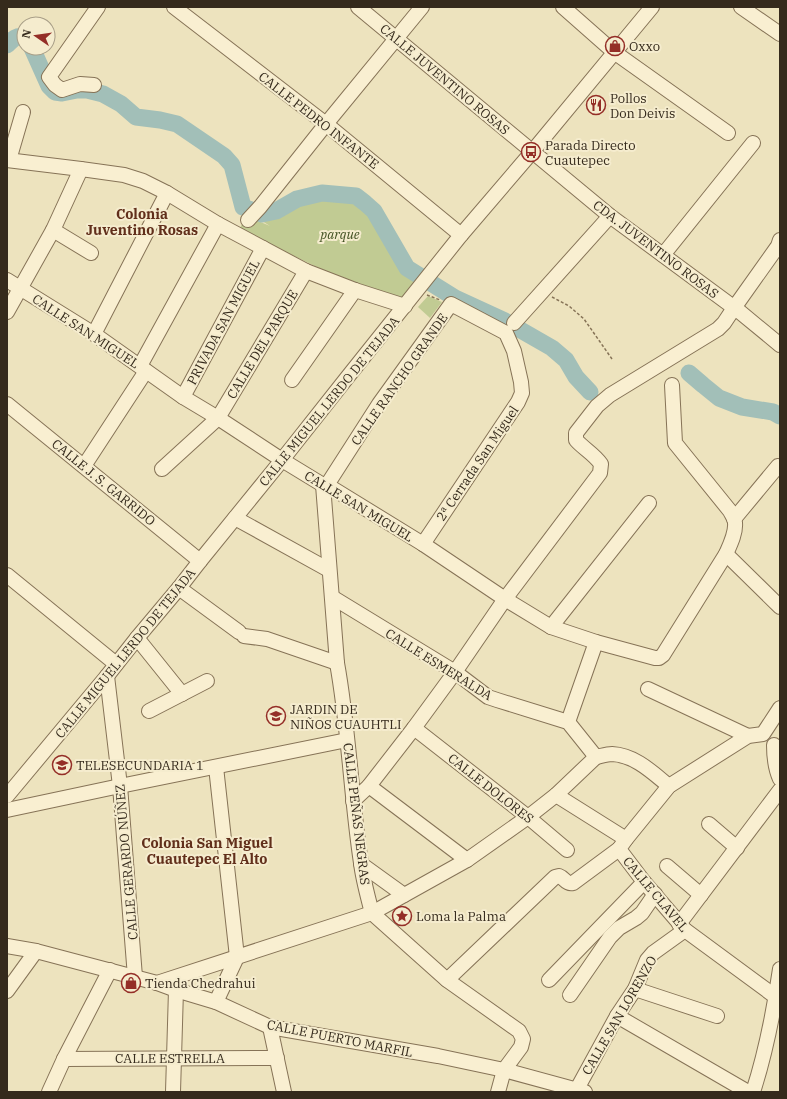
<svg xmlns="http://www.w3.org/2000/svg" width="787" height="1099" font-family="'IBM Plex Serif',serif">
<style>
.green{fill:#c1cb93}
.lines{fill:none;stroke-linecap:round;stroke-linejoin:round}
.river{stroke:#a2bfb8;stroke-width:17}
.minor-casing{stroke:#867357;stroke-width:16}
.path{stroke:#867357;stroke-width:1.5;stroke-dasharray:3 2;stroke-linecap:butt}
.minor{stroke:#f9efd1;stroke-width:14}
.labels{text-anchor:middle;stroke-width:4;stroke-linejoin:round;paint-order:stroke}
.poi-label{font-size:13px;fill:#352a1c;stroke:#f5ecce;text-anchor:start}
.street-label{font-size:13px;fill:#352a1c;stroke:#f5ecce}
.park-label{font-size:13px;font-style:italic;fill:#425122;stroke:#f5ecce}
.neighbourhood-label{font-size:14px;font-weight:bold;fill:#612f1b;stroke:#f5ecce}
</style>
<rect width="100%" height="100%" fill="#ede3be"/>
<g class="green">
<polygon points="322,193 356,196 365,203 374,211 407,268 420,277 400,299 321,269 267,243 239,230 246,216 270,226 259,219 262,214 276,211 297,199"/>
<polygon points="428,296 442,302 430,318 418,307"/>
</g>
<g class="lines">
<g class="river">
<path d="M7,45C12,40 16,35 24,37"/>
<polyline points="32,48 49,86 55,92 62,93 77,90 87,90 103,94 121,104 136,117 160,120 177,124 224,156 232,165 243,207 262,214 276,211 297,199 322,193 356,196 365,203 374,211 407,268 455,298 505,321 552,348 566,360 576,377 590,392"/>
<polyline points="689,373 703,385 719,398 742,407 773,412 780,416"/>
</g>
<defs>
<g id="minor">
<polyline points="174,7 326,124 461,235"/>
<polyline points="358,7 610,216 740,312 780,345"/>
<polyline points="563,7 614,52 728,133"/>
<polyline points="741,7 780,34"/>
<polyline points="94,85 80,84 62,90 55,85 49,77 98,7"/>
<polyline points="7,160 81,169 124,175 143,181 167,193 218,224 306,271 355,290 405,306"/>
<polyline points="9,160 23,112"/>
<polyline points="248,220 260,207 326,124 422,7"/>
<polyline points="53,230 91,253"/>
<polyline points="663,255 753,143"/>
<path d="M7,280L94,334L183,397L218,418L282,460L323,485H327L423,544L505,599L551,627L596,642L655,658H659L663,655L726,554C730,545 736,533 735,523C735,519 732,515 730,511L675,443L672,385"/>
<polyline points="7,312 53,230 81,169"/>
<polyline points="514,323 610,216"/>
<polyline points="94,334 167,193"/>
<polyline points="140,366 218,224"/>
<polyline points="292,380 355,290"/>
<polyline points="183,397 263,248"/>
<polyline points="7,404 200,561"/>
<polyline points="84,466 146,371"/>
<polyline points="162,469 218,418 306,271"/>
<path d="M323,485L337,663C349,729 351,797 361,863C363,880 368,897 372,913"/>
<polyline points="327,485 379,404 451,304 506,333 514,351 521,382 522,393 518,402 423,544"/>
<polyline points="235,518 329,570"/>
<polyline points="734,519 778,466"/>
<polyline points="726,554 780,607"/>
<polyline points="7,575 116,664"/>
<polyline points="179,588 239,632"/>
<path d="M332,597L455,672L488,697L497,700L568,722L596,757C601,756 607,754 612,754C635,755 653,773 669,786"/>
<polyline points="551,627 649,503"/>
<polyline points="244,636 267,639 337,663"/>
<polyline points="137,638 182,694"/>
<polyline points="107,676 120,786 135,977"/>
<polyline points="648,689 748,736"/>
<polyline points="149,711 207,681"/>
<polyline points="568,722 596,642"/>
<polyline points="414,728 528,817 567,850"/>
<path d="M774,745C774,758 775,768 780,779"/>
<polyline points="216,767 237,957 216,1002"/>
<polyline points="369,786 467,860"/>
<polyline points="556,795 626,839"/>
<polyline points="7,796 107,676 137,638 179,588 200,561 282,460 346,379 461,235 532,152 652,7"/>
<path d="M353,801L369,786L414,728L455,672L505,599L600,473L601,464C594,454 584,449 576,440V433L597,406L610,395L718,329L724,323L734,308L778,246L780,240"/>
<polyline points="7,810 120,786 347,740"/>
<polyline points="709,824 737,848"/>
<polyline points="361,864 404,895"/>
<polyline points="667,866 701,895"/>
<polyline points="372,913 447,980 519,1031 523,1039 521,1047 504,1070 498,1092"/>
<polyline points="679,924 780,790"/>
<polyline points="7,946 36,951 157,983 176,990 216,1002 270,1027 438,1056 504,1070 585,1092"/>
<path d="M447,980L555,877L559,876C565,878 566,885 573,883L619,849"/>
<polyline points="549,980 644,882"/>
<polyline points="157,983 372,913 467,860 528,817 556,795 596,757"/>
<polyline points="635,989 717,1016"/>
<polyline points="7,991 36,951"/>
<polyline points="570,995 610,937 619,928 636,918 642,913 655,894"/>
<polyline points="776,997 685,930 644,882 619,849 626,839 669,786 748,736 763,734 780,708"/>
<polyline points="617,1016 748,1092"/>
<polyline points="270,1027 284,1092"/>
<polyline points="64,1059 277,1058"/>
<polyline points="577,1089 617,1016 635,989 647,960 653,953 685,930"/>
<polyline points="49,1092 64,1059 110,970"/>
<polyline points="173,1092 176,990"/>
<path d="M753,1092C766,1052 774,1010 780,969"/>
</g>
</defs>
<use href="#minor" class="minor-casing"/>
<g class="path">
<polyline points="427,295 440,300"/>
<polyline points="552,297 569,306 584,319 612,359"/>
</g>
<use href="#minor" class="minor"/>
</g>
<defs>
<symbol id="shop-ring" viewBox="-11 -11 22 22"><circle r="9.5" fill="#f5ecce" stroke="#942e27" stroke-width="1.5"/><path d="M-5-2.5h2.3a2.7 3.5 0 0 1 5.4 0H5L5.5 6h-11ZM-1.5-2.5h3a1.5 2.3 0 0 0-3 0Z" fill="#942e27"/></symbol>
<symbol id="restaurant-ring" viewBox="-11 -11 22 22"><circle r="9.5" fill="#f5ecce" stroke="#942e27" stroke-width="1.5"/><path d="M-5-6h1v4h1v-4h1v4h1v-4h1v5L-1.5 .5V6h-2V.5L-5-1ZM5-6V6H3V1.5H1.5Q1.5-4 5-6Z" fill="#942e27"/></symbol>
<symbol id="bus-ring" viewBox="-11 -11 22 22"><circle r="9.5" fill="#f5ecce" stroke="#942e27" stroke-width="1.5"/><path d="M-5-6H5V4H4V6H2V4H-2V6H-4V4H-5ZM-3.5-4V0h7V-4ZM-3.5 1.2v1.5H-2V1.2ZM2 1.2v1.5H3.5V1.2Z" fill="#942e27"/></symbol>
<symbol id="school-ring" viewBox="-11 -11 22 22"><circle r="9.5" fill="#f5ecce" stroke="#942e27" stroke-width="1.5"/><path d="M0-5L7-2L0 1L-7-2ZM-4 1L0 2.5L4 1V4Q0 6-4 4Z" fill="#942e27"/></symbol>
<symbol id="sight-ring" viewBox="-11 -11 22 22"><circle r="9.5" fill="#f5ecce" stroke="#942e27" stroke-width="1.5"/><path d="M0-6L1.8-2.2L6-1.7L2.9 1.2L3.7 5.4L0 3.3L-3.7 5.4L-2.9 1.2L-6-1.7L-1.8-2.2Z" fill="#942e27"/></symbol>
</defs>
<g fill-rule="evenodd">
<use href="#shop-ring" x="604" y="35" width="22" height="22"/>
<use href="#restaurant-ring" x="585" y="94" width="22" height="22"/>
<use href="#bus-ring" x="520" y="141" width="22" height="22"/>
<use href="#school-ring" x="265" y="705" width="22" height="22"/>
<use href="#school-ring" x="51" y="754" width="22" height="22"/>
<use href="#sight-ring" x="391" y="905" width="22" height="22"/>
<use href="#shop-ring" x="120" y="972" width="22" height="22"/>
</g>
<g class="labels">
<g class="poi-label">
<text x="629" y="51">Oxxo</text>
<text x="610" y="103">Pollos<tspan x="610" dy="15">Don Deivis</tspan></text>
<text x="545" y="150">Parada Directo<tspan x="545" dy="15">Cuautepec</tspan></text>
<text x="290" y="714">JARDIN DE<tspan x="290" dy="15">NIÑOS CUAUHTLI</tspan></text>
<text x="76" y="770">TELESECUNDARIA 1</text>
<text x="416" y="921">Loma la Palma</text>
<text x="145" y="988">Tienda Chedrahui</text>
</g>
<g class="street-label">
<text transform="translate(445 79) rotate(40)" y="5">CALLE JUVENTINO ROSAS</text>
<text transform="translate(319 120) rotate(38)" y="5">CALLE PEDRO INFANTE</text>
<text transform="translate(656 249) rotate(37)" y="5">CDA. JUVENTINO ROSAS</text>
<text transform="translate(223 322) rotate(-62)" y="5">PRIVADA SAN MIGUEL</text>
<text transform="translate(86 331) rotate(33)" y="5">CALLE SAN MIGUEL</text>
<text transform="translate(262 344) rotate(-59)" y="5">CALLE DEL PARQUE</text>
<text transform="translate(399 379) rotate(-55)" y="5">CALLE RANCHO GRANDE</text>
<text transform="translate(329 401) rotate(-51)" y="5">CALLE MIGUEL LERDO DE TEJADA</text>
<text transform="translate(477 463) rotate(-56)" y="5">2ª Cerrada San Miguel</text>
<text transform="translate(104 482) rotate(39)" y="5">CALLE J. S. GARRIDO</text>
<text transform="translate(359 506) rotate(31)" y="5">CALLE SAN MIGUEL</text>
<text transform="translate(125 653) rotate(-51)" y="5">CALLE MIGUEL LERDO DE TEJADA</text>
<text transform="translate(439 664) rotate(32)" y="5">CALLE ESMERALDA</text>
<text transform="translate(491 788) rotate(38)" y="5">CALLE DOLORES</text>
<text transform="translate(357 814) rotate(83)" y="5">CALLE PEÑAS NEGRAS</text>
<text transform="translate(126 862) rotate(-95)" y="5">CALLE GERARDO NÚÑEZ</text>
<text transform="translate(656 894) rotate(50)" y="5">CALLE CLAVEL</text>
<text transform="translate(619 1015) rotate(-60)" y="5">CALLE SAN LORENZO</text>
<text transform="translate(340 1038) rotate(11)" y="5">CALLE PUERTO MARFIL</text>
<text x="170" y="1063">CALLE ESTRELLA</text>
</g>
<g class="park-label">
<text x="340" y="239">parque</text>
</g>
<g class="neighbourhood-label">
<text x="142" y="219">Colonia<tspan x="142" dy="16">Juventino Rosas</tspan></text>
<text x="207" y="848">Colonia San Miguel<tspan x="207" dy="16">Cuautepec El Alto</tspan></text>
</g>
</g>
<rect width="787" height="1099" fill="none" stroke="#352a1c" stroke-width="16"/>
<g transform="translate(36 36) rotate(283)"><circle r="19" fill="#f5ecce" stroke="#a89e87"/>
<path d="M0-3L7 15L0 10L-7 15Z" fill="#942e27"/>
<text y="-6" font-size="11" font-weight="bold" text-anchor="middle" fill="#352a1c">N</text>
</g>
</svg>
